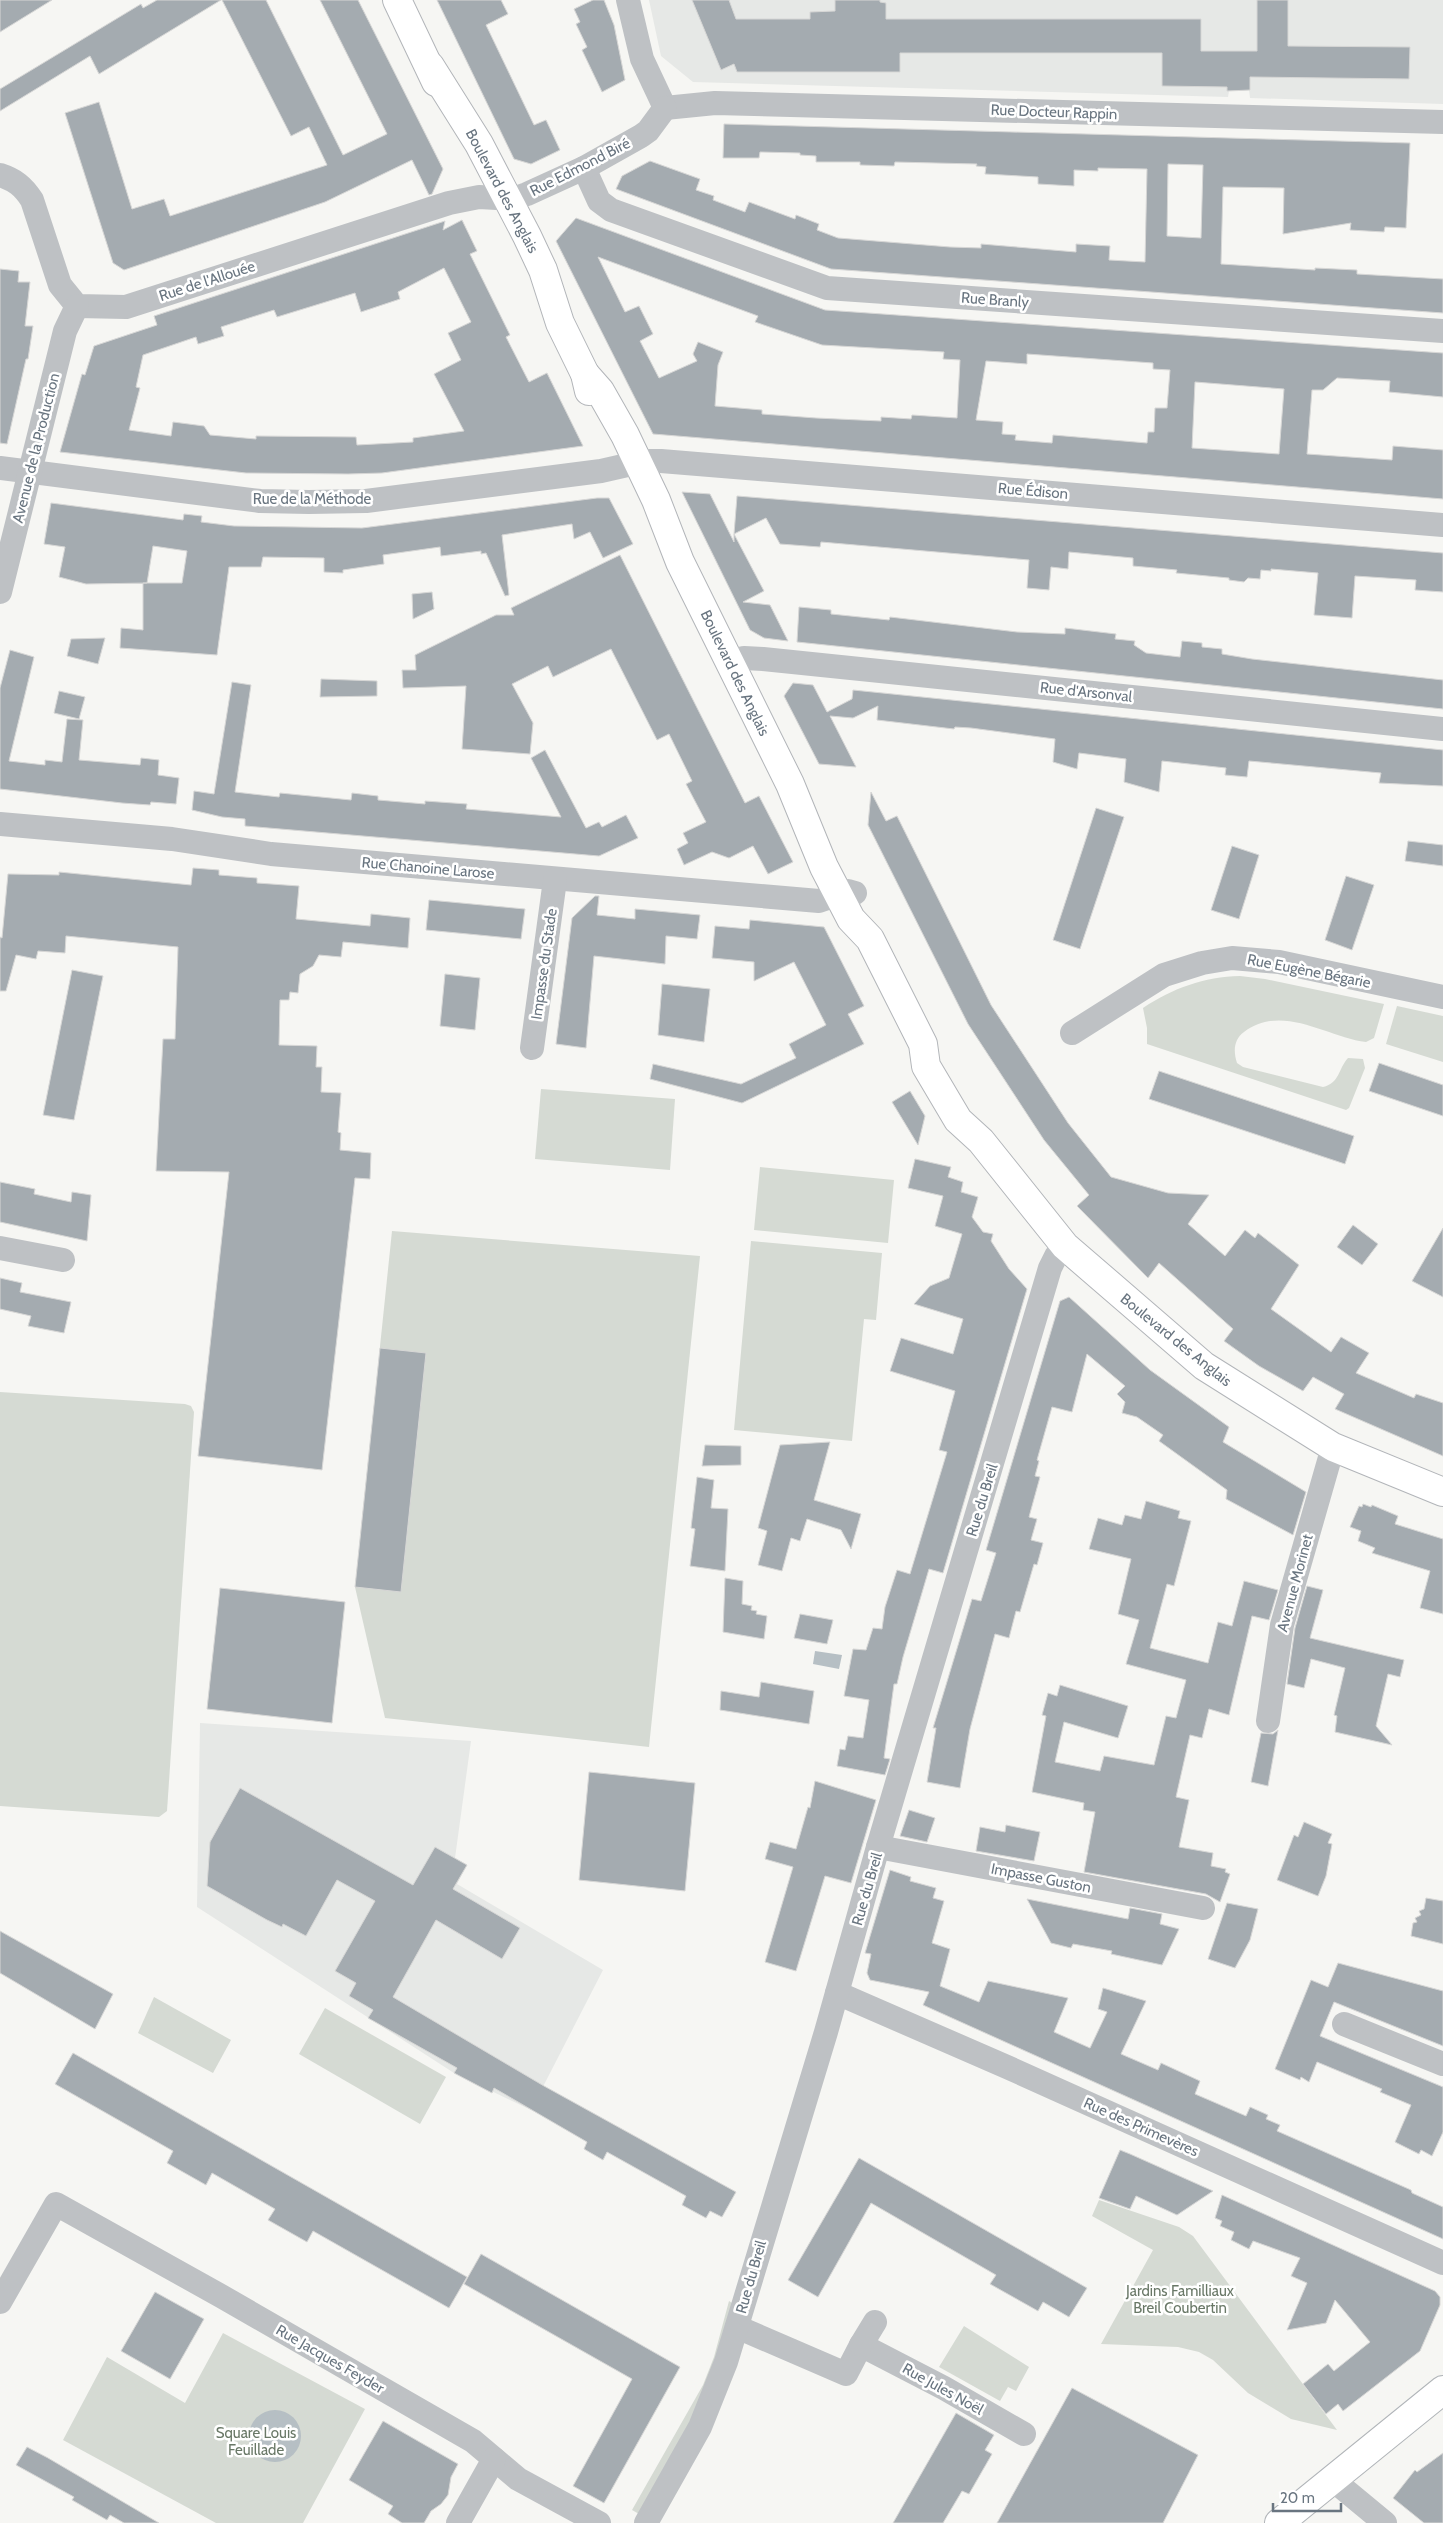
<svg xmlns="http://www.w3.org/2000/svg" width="1443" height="2523" font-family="Cabin,sans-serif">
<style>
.built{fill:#e6e8e6}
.green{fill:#d5dad3}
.water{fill:#b6bfc4}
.building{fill:#a4abb0;stroke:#d7d7d6;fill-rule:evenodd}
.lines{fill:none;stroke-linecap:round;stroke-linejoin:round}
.secondary-casing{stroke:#b1b5b9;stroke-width:30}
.primary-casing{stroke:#b2b5b9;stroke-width:30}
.street{stroke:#bec1c4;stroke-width:24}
.secondary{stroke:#fff;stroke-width:28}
.primary{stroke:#fff;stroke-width:28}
.labels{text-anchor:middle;stroke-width:5;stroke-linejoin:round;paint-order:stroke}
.street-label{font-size:15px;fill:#697580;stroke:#fff}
.park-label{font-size:15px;fill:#697867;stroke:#fff}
</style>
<rect width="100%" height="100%" fill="#f6f6f3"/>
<g class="built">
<polygon points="649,0 1443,0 1443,104 1250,98 1249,90 1229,91 1228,97 693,82 661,56"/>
<polygon points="200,1723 471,1741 455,1858 467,1865 457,1884 603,1970 531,2110 454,2073 197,1907"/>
</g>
<g class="green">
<path d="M1240,976L1265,979L1384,1004L1374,1038L1366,1042C1327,1037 1282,1003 1244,1032C1234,1039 1233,1051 1237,1063L1243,1067L1323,1087C1340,1083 1338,1069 1348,1058L1363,1059L1365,1068L1349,1108L1346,1110L1147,1044V1028L1143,1008C1173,988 1204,977 1240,976Z"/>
<polygon points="1397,1006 1443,1016 1443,1062 1386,1044"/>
<polygon points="541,1089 675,1099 670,1170 535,1159"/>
<polygon points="760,1167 894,1180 888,1243 754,1230"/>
<polygon points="392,1231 700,1256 649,1747 385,1718 355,1587"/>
<polygon points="751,1241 882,1253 876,1320 864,1319 852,1441 734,1430"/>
<polygon points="0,1392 185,1404 191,1406 194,1412 167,1811 159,1817 0,1806"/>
<polygon points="154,1997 231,2040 213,2073 138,2033"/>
<polygon points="325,2008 446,2077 420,2124 299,2054"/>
<polygon points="1099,2200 1179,2227 1193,2236 1337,2430 1291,2419 1248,2393 1213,2360 1199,2352 1178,2347 1101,2344 1153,2250 1092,2216"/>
<polygon points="729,2301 732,2303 717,2360 688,2426 639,2514 632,2510 703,2385 714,2357"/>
<polygon points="964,2326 1029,2367 1016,2391 1008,2387 1000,2401 939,2367"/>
<polygon points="223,2333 365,2409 303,2523 216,2523 63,2440 107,2357 185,2403"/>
</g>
<g class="water">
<polygon points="815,1651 842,1655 839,1669 813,1664"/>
<circle cx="275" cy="2436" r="26"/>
</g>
<g class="building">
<polygon points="0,0 52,0 0,32"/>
<polygon points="157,0 221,0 99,74 90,56 0,111 0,89 141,4 143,8"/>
<polygon points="222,0 266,0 343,155 387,134 320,0 358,0 443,169 432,194 429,195 412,160 325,202 124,270 113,263 65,113 99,102 132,209 164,199 170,216 327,165 309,127 291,136"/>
<polygon points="437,0 501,0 508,14 486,25 534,125 546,120 560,150 531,164 514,159"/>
<polygon points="593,0 604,0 614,25 625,80 602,92 582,50 587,47 576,24 580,22 574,9"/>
<polygon points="692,0 729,0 736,19 810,19 810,12 835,11 835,0 880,0 880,2 886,3 886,19 1201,19 1201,51 1257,51 1257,0 1288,0 1288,46 1410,47 1409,79 1250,77 1250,90 1227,91 1227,87 1162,86 1162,53 900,53 900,72 737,72 734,64 721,70"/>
<path d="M724,124L1410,143L1406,228L1385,227L1384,232L1350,230L1351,223L1283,234L1284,188L1223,187L1221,264L1315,270V268L1357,270V274L1443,279V313L831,269L616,189L622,176L650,161L700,179L696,190L714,196L713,200L745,212L749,202L795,219L796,215L819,224L817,230L838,238L950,247L981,248V244L1076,252V244L1110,246L1109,260L1145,262L1147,169L1098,168V171L1074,170V186L1038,184V177L985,174L986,167L976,166L977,164L895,162L894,166L860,165V162H816V156L800,155V153L760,152L759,158H723ZM1168,164L1203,165L1201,238L1167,236Z"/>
<path d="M576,218L825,310L1443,353V397L1389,392L1390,381L1337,378L1323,390H1312L1307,454L1392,460L1393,446L1443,450V499L653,434L556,241ZM598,257L758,316L755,322L822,345L944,352L943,359L960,360L957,418L912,415L911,419L881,417V421L816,418L762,414V410L715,406L718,365L723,352L698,342L693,354L697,361L659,378L640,341L653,334L639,306L625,312ZM1027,354L1153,363V369L1170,370L1167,408H1155L1154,432H1148L1147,443L1053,435L1052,443L1015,440L1016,435L1002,434L1003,422L976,420L986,361L1027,364ZM1195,382L1284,389L1279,454L1192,448Z"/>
<path d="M462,220L477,251L470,254L510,335L506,337L529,382L547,373L583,446L382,473L348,474L246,473L60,452L82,374L85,375L94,346L157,325L154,316L445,221L443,230ZM444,268L471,322L448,333L461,360L434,374L464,431L413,438V442L357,445L356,437L256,436V439L210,435L204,426L173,422L171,436L129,430L140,388L136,387L143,355L196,337L198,344L224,336L221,327L274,310L277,317L355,293L361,312L400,299L398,292Z"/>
<polygon points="0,269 19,271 18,282 30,282 25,326 33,326 28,359 26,359 7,444 0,443"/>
<polygon points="682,492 710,494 734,542 734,534 764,591 743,602 770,605 788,641 764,638 750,630"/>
<polygon points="737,496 1443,553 1443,592 1415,590 1416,580 1355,576 1352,618 1314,615 1318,573 1271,569 1271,571 1261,570 1260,579 1248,578 1244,582 1229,580 1229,578 1176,573 1177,570 1133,566 1133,558 1069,552 1068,569 1051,567 1049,590 1027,588 1029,560 821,542 820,547 780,544 766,518 734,534"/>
<polygon points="597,498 609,498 633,544 603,558 590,532 574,539 572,524 502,535 509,595 505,596 486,553 481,554 481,551 441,556 440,547 383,555 384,564 343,570 343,573 324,572 324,558 263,557 261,567 229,567 217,655 120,648 121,628 143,630 143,583 182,583 187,551 153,546 147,583 86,584 59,577 65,547 44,544 51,503 183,520 184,514 202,516 201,522 234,526 362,528"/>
<polygon points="620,555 745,803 759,796 793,862 768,874 753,846 729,858 712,852 684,865 677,849 688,843 683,833 706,822 686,784 692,781 669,734 657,740 611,649 553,677 548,666 512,684 533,723 530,754 462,749 466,686 403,688 402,670 416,670 415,655 496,615 514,615 511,608"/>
<polygon points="432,592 434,609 413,619 412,594"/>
<polygon points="799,607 831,610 831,614 889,620 890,617 1017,632 1065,634 1065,628 1116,634 1115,639 1135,641 1134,645 1146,653 1180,657 1182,641 1202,643 1202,647 1222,649 1222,654 1252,659 1443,680 1443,709 797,642"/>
<polygon points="105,638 98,664 67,656 71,639"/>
<polygon points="10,650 34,657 9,761 45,765 45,760 62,762 67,719 83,720 79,760 140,765 141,758 159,760 158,775 179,778 176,804 151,802 150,805 122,803 0,789 0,688"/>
<polygon points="321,679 377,681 377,696 320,697"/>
<polygon points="232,682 251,685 235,792 279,797 280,793 351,800 352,793 378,796 378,800 425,804 425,801 467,804 466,809 561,817 531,758 545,750 586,828 599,822 602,827 626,815 638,838 599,856 245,826 245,819 222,817 192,810 194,791 214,794"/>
<polygon points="793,683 813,685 827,712 852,699 853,690 1443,750 1443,786 1379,783 1381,773 1249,761 1247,777 1225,775 1226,768 1162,761 1159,792 1124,782 1126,759 1079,753 1077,769 1053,762 1055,739 971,728 955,727 954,729 877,720 878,706 853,718 830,716 856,767 819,764 784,696"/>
<polygon points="59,691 85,697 79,719 54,713"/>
<polygon points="871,792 886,821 897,816 991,1005 1068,1123 1111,1177 1168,1193 1209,1195 1188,1224 1225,1256 1245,1230 1255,1238 1258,1233 1299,1265 1271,1309 1331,1352 1341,1337 1369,1353 1356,1373 1414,1398 1416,1394 1443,1403 1443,1456 1335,1409 1344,1394 1313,1377 1303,1391 1259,1366 1224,1341 1233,1329 1159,1263 1148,1278 1077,1206 1089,1195 1044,1140 968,1024 868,825"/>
<polygon points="1096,808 1124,817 1080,949 1053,940"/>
<polygon points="1408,841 1443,845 1443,866 1405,861"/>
<polygon points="1232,846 1259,855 1239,919 1211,910"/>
<polygon points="193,868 219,870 219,875 257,878 257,883 299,886 296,919 370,926 371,914 410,918 408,948 343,942 341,957 319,955 313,966 300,974 298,993 290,992 289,1000 280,1000 279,1045 317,1046 316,1067 322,1067 321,1092 341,1093 338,1132 341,1133 340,1150 371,1153 370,1179 355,1178 322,1470 198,1456 229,1172 156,1171 163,1039 175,1039 178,947 66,936 65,953 38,951 36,959 16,955 6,991 0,991 0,937 2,938 8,874 59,875 59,872 191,885"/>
<polygon points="1346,876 1374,885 1352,950 1325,940"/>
<polygon points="595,896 599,896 597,915 635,919 635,909 700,915 697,939 666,936 665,964 594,956 586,1048 556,1044 572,918"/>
<polygon points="429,900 525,909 521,939 426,930"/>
<polygon points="750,920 824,927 864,1006 848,1014 864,1044 742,1103 650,1079 653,1064 741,1084 796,1058 789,1044 826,1025 794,962 754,981 754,962 712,958 715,926 749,929"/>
<polygon points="72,970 103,976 74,1120 43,1115"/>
<polygon points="445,974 480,978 475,1030 440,1026"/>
<polygon points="662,984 710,989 704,1042 658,1035"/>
<polygon points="1379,1063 1443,1085 1443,1116 1369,1091"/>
<polygon points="1159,1071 1354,1136 1345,1164 1149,1099"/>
<polygon points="910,1091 925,1116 918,1145 892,1102"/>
<polygon points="915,1159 951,1167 948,1177 963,1182 961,1192 978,1197 972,1217 983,1232 993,1234 991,1241 1009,1269 1027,1289 943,1573 929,1569 903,1657 897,1684 894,1684 884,1758 890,1759 885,1775 837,1766 840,1749 845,1750 848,1736 863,1738 869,1700 844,1696 853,1649 866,1650 873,1628 882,1629 885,1607 897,1570 910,1574 947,1452 939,1450 955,1391 890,1371 901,1338 953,1354 963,1319 914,1304 930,1286 949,1278 962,1234 935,1226 943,1196 908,1188"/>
<polygon points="0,1182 35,1189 34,1194 71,1202 72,1192 91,1195 87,1241 0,1222"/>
<polygon points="1353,1225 1378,1244 1362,1265 1337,1247"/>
<polygon points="1443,1228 1443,1297 1412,1281"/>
<polygon points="0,1278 22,1283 20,1292 71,1302 64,1333 28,1326 31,1316 0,1309"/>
<polygon points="1069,1297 1150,1370 1229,1427 1223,1442 1306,1492 1293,1535 1226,1499 1227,1490 1159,1441 1163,1435 1137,1417 1122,1413 1125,1402 1117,1394 1125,1386 1087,1354 1072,1412 1052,1407 1037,1460 1039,1461 1035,1476 1040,1477 1029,1517 1037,1519 1031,1540 1043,1543 1037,1565 1034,1564 1020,1612 1016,1611 1009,1638 995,1634 970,1729 960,1788 927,1782 936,1728 933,1728 972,1599 981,1601 996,1553 986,1550 1060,1301"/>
<polygon points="380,1348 426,1353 401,1592 355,1587"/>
<polygon points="830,1442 814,1500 861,1514 851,1549 841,1530 807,1519 800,1541 791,1538 782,1571 758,1565 767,1531 758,1528 780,1445"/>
<polygon points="705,1445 741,1446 741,1465 702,1466"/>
<polygon points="697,1477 714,1480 711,1508 728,1509 725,1571 690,1566 695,1529 691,1528"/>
<polygon points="1146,1501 1180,1511 1178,1518 1191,1521 1174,1586 1167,1584 1150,1648 1208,1663 1218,1622 1232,1626 1244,1581 1278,1590 1269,1620 1252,1616 1229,1715 1209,1709 1202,1738 1190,1735 1176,1797 1189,1800 1179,1847 1213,1853 1211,1866 1226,1869 1225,1872 1230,1874 1220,1902 1206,1894 1084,1872 1095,1812 1083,1810 1084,1803 1032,1792 1046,1716 1042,1715 1048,1693 1057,1696 1060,1685 1128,1706 1118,1738 1064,1722 1055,1762 1100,1771 1104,1756 1154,1765 1166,1716 1176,1718 1186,1680 1126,1664 1139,1620 1118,1614 1131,1559 1089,1549 1098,1518 1122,1525 1125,1515 1141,1519"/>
<polygon points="1363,1504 1371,1507 1372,1505 1398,1516 1395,1524 1443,1539 1443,1614 1420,1608 1430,1571 1372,1553 1375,1548 1358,1541 1361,1531 1350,1527 1359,1506 1362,1507"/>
<polygon points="725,1578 743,1581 742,1604 752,1606 751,1610 757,1611 756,1614 767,1616 764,1639 723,1632"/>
<polygon points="1307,1586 1323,1590 1310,1638 1404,1660 1400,1677 1388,1674 1376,1726 1392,1745 1335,1732 1337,1716 1334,1715 1345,1668 1311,1659 1304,1688 1287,1684 1295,1628"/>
<polygon points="220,1588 345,1602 332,1723 207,1709"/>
<polygon points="800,1614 833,1620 827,1644 794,1638"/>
<polygon points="761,1682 814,1691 809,1724 720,1710 721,1691 759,1697"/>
<polygon points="1278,1730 1268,1786 1251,1782 1261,1733 1273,1734"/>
<polygon points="589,1772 695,1783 685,1891 579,1880"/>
<polygon points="815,1781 876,1800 851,1883 825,1876 796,1971 765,1962 793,1867 765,1859 770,1842 796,1849 808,1807 810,1808"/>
<polygon points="240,1788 413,1885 435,1847 467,1865 453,1889 520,1928 502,1959 436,1920 393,1997 544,2086 736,2192 722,2217 710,2211 706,2218 682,2205 686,2196 607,2152 603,2160 584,2149 587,2142 494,2088 492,2093 454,2073 457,2068 368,2018 373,2010 349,1996 356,1983 335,1971 375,1901 337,1880 306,1936 283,1924 282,1927 267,1920 207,1886 210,1842"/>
<polygon points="909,1810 935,1818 927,1842 900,1836"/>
<polygon points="1304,1822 1332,1834 1328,1843 1332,1844 1326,1876 1318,1896 1277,1880 1294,1835 1298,1837"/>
<polygon points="1006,1825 1040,1832 1034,1861 976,1851 980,1827 1005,1832"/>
<polygon points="890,1870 911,1877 910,1881 936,1888 933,1898 944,1901 932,1943 950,1949 940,1986 979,2002 988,1981 1068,1998 1054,2032 1090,2048 1107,2012 1098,2009 1103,1988 1146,2001 1121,2054 1158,2070 1161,2063 1200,2081 1195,2094 1246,2116 1250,2107 1268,2115 1266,2119 1280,2125 1277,2131 1411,2190 1412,2193 1443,2207 1443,2239 923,2005 929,1992 870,1980 867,1973 871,1954 865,1953"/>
<polygon points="1426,1898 1443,1901 1443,1944 1411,1936 1413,1923 1417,1922 1415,1918 1421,1915 1419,1911 1424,1909"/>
<polygon points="1027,1899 1128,1919 1130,1908 1162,1914 1160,1924 1179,1929 1162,1965 1111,1954 1112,1951 1073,1944 1071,1948 1051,1943"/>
<polygon points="1227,1903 1258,1909 1250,1940 1235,1968 1208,1959"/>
<polygon points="0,1931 113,1994 95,2029 0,1973"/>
<polygon points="1338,1963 1443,1991 1443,2046 1334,2002 1320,2036 1443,2087 1443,2132 1432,2156 1421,2150 1419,2154 1395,2142 1411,2105 1380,2092 1382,2089 1317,2062 1309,2082 1301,2077 1300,2080 1275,2069 1311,1980 1328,1987"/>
<polygon points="73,2053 467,2277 449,2308 313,2231 307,2242 268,2220 275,2209 212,2173 206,2185 167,2163 173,2151 55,2084"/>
<polygon points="1120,2150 1130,2154 1213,2191 1177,2215 1136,2196 1130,2209 1099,2198"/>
<polygon points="859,2158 1087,2288 1069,2317 1043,2302 1038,2311 990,2284 996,2275 871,2203 818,2297 788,2280"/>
<polygon points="1222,2195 1435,2291 1440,2297 1440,2305 1420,2351 1343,2411 1338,2404 1326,2414 1303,2384 1328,2364 1334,2371 1370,2342 1335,2300 1326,2323 1287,2330 1307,2283 1291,2276 1300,2258 1253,2241 1249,2249 1231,2240 1234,2232 1220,2226 1222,2221 1215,2218"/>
<polygon points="481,2254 680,2367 604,2503 573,2486 632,2379 464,2284"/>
<polygon points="155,2292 204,2319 170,2379 121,2351"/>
<polygon points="1072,2388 1198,2455 1163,2523 997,2523"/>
<polygon points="956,2413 994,2435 985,2450 992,2454 969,2494 962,2491 943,2523 893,2523"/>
<polygon points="383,2421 458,2464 451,2477 448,2495 441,2504 431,2511 424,2523 402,2523 388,2514 393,2506 349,2480"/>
<polygon points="27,2447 48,2458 159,2523 124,2523 110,2515 107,2520 72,2500 74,2497 16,2465"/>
<polygon points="1443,2453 1443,2523 1424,2523 1393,2498 1415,2470 1417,2472"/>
</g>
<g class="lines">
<defs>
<polyline id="secondary" points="1279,2523 1443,2390"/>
<g id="primary">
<polyline points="397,0 436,82"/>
<polyline points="430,66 479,144 527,236 543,270 560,323 585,374 589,391"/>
<polyline points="585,374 600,391 625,435 656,500 680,562 790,784 824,867 851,919 870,939 923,1044 926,1066 958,1120 981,1141 1065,1246 1204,1366 1333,1447 1443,1492"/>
</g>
</defs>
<use href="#secondary" class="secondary-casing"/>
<use href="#primary" class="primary-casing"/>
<g class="street">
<polyline points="628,0 642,59 665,108"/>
<polyline points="665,108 715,103 1443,122"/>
<polyline points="584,168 599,201 611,210 827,288 1443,331"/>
<path d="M0,175C15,180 23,186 32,200L60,285L77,306L126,307L449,203L479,197L513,199L527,194L584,168L641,136L648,131L665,108"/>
<polyline points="0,468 260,501 309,502 366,501 601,471 645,461 661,461 1443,525"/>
<polyline points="0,592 65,331 77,306"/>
<polyline points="730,661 744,658 763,659 1443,729"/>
<polyline points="0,824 172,839 271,854 819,901 848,891 855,893"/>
<polyline points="1072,1033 1164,975 1202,963 1232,958 1279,962 1443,997"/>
<polyline points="532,1048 555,880"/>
<polyline points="0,1248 63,1260"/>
<polyline points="1268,1721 1282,1625 1333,1447"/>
<polyline points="878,1847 1203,1908"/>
<polyline points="837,1993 1007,2067 1443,2263"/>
<polyline points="1344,2024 1443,2064"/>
<polyline points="0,2302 56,2204 221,2296 473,2441 518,2479 599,2523"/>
<polyline points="737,2327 846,2374 861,2345 944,2388 1024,2434"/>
<polyline points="861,2345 875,2322"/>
<polyline points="1333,2480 1385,2523"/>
<polyline points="458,2523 494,2459"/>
<polyline points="646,2523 700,2427 726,2362 826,2032 878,1847 1050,1268 1056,1256 1065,1246"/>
</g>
<use href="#secondary" class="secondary"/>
<use href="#primary" class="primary"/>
</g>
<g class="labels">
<g class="street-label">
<text transform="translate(1054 112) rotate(2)" y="5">Rue Docteur Rappin</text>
<text transform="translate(580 167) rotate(-27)" y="5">Rue Edmond Biré</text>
<text transform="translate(502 191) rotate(62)" y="5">Boulevard des Anglais</text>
<text transform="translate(207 281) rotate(-18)" y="5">Rue de l'Allouée</text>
<text transform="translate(995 300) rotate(4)" y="5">Rue Branly</text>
<text transform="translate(36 448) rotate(-76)" y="5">Avenue de la Production</text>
<text transform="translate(1033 491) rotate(5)" y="5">Rue Édison</text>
<text x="312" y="504">Rue de la Méthode</text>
<text transform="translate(735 673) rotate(64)" y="5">Boulevard des Anglais</text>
<text transform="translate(1086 692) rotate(6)" y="5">Rue d'Arsonval</text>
<text transform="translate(428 868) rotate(5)" y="5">Rue Chanoine Larose</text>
<text transform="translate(544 964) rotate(-82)" y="5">Impasse du Stade</text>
<text transform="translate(1309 971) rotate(11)" y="5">Rue Eugène Bégarie</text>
<text transform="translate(1176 1340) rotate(39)" y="5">Boulevard des Anglais</text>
<text transform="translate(982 1500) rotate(-73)" y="5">Rue du Breil</text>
<text transform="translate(1295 1583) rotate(-75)" y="5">Avenue Morinet</text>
<text transform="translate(1041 1878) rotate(11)" y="5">Impasse Guston</text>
<text transform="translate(867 1889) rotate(-74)" y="5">Rue du Breil</text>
<text transform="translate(1141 2127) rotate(24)" y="5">Rue des Primevères</text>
<text transform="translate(751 2277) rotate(-74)" y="5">Rue du Breil</text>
<text transform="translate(330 2359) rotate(30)" y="5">Rue Jacques Feyder</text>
<text transform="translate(943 2389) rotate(29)" y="5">Rue Jules Noël</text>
</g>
<g class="park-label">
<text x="1180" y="2296">Jardins Familliaux<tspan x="1180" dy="17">Breil Coubertin</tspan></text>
<text x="256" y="2438">Square Louis<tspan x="256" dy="17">Feuillade</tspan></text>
</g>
</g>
<path d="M1273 2503v8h68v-8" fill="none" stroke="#697580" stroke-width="2.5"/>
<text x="1280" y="2503" font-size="15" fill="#697580" stroke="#ffffff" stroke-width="4" paint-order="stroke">20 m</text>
</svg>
